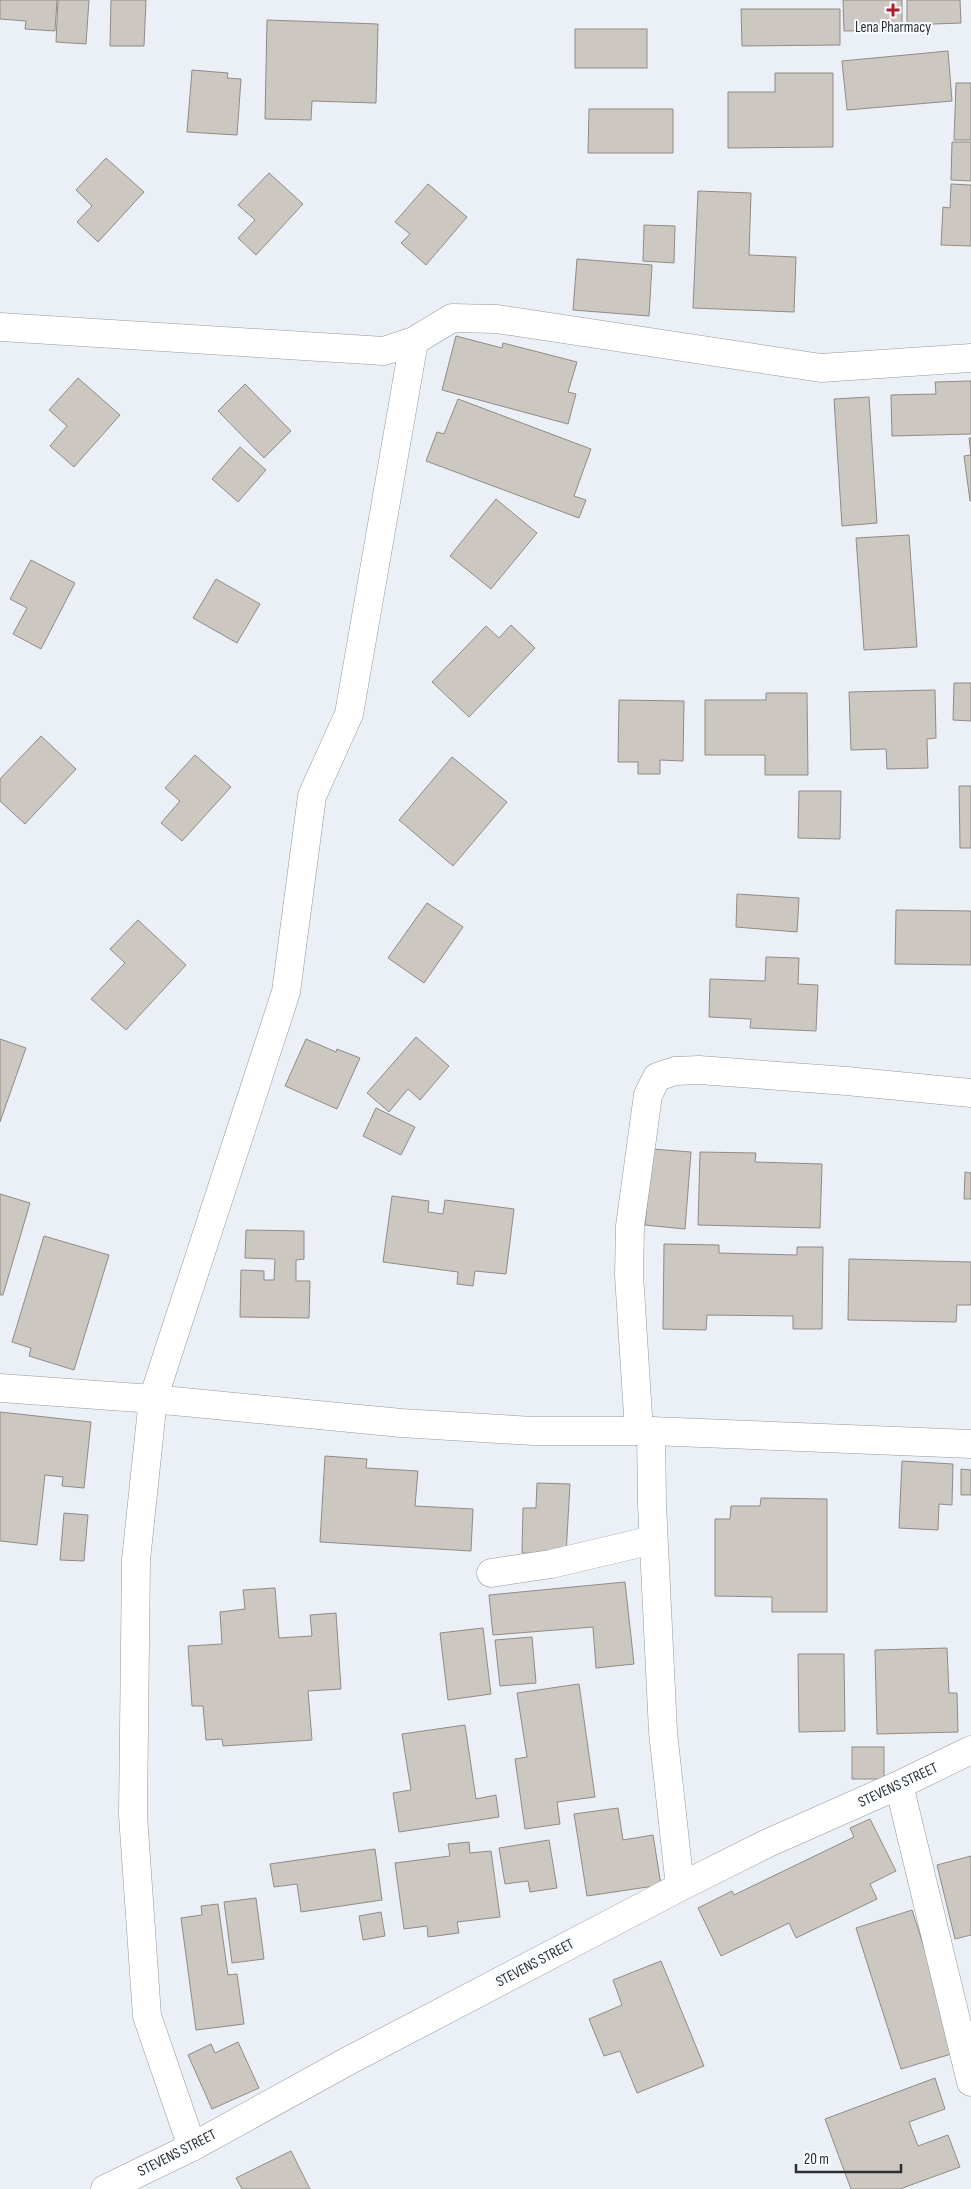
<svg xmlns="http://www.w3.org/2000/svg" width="971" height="2189" viewBox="0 0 971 2189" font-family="'Sofia Sans Condensed',sans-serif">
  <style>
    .building { fill: #cdc7c2; stroke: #918b87 }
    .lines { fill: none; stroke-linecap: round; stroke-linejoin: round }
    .minor-casing { stroke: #94999e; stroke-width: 29 }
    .minor { stroke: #fff; stroke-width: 28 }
    .poi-dot { fill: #af1b2f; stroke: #fafdff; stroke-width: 2 }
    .labels { text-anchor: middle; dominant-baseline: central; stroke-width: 4; stroke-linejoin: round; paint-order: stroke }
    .poi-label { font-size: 15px; fill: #2c2e30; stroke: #fafdff }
    .street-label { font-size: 15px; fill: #2c2e30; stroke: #fafdff }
  </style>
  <rect width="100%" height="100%" fill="#eaf0f5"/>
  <!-- building -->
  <g class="building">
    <path d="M0,0H57L55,31L25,29L26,21L0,19Z"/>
    <path d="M58,0H89L86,44L56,42Z"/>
    <path d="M111,0H146L144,46H110Z"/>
    <path d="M843,0H902V30L844,31Z"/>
    <path d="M907,0H960L961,23L907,25Z"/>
    <path d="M741,9H840V45L742,46Z"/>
    <path d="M267,20L378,24L376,103L312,101L311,120L265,119Z"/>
    <rect x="575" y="29" width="72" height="39"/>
    <path d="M948,51L952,101L847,110L842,61Z"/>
    <path d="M192,70L228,73L227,78L241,79L237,135L187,132Z"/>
    <path d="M775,73H833V147L728,148V92H775Z"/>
    <path d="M956,83H971V140H954Z"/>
    <path d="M589,109H673V153H588Z"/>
    <path d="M952,142H971V181L951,180Z"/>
    <path d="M106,158L144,192L98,242L77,222L92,206L76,190Z"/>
    <path d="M269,173L303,204L256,255L238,238L255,220L238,205Z"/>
    <path d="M428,184L467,217L426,265L401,243L410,234L395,222Z"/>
    <path d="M951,184L971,185V246L941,245L943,207L950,208Z"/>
    <path d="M698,191L751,193L749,255L796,257L794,312L693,308Z"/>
    <path d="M644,225L675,226L674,263L643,261Z"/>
    <path d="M577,259L652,265L649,316L573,310Z"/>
    <path d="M456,336L502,348L503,343L577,362L568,392L576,394L568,424L442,390Z"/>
    <path d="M78,378L120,415L74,467L50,446L67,426L49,410Z"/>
    <path d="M971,381V434L892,436L891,395L936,394L935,382Z"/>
    <path d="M245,384L291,431L264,458L218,411Z"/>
    <path d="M869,397L877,523L842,526L834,399Z"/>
    <path d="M458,399L591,449L574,496L586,500L579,518L426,461L437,432L444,434Z"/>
    <path d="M969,438H971V501H970L964,456L971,455Z"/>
    <path d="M240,447L266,470L238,502L212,479Z"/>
    <path d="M496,499L537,533L491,589L450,556Z"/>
    <path d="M909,535L917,647L864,650L856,538Z"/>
    <path d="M31,560L75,583L41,649L13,634L27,608L10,599Z"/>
    <path d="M216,579L260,604L237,643L193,618Z"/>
    <path d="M511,625L535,648L469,717L432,682L486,626L499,638Z"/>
    <path d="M954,683H971V721L953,720Z"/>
    <path d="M935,690L936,738L927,739L928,768L887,769L886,749L851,750L849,692Z"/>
    <path d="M766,693H807L808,775H765V755H705V700H766Z"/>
    <path d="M619,700L684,701L683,761L660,760V774H638V762H618Z"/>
    <path d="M41,736L76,769L25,824L0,801V779Z"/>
    <path d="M195,755L231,787L182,841L161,823L180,801L165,788Z"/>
    <path d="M452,757L507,802L453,866L399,820Z"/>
    <path d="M959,786H971V848H960Z"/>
    <path d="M799,791H841L840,839L798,838Z"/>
    <path d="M737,894L799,898L797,932L736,927Z"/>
    <path d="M427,903L463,927L424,983L388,958Z"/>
    <path d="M896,910L971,911V965L895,964Z"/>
    <path d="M138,920L186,965L126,1030L91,999L125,963L110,949Z"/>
    <path d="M766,957L799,958L798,984L818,985L816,1031L750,1028L751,1019L709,1017L710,979L765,981Z"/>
    <path d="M416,1037L449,1066L420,1100L408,1089L389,1112L367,1093Z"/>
    <path d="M0,1039L26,1048L0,1122Z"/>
    <path d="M306,1039L336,1052L337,1049L360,1058L337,1109L285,1086Z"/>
    <path d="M376,1108L415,1127L401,1155L363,1136Z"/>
    <path d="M652,1149L691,1152L685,1229L645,1225Z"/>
    <path d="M700,1152L756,1153L755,1162L822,1164L820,1228L698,1225Z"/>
    <path d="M965,1172L971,1173V1199H964Z"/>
    <path d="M0,1194L30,1203L3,1295H0Z"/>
    <path d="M392,1196L429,1201L428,1212L443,1214L445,1200L514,1209L506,1274L475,1271L473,1286L457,1284L458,1272L383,1262Z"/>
    <path d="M246,1230L304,1231V1259L296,1260V1281H310L309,1318L240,1317L241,1270L264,1271V1280H274L275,1259L245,1258Z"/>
    <path d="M44,1236L109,1255L74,1370L29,1356L31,1348L12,1342Z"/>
    <path d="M664,1244L719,1245V1253L797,1255V1247H823L822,1329H793V1316L707,1315L706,1330L663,1329Z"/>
    <path d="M849,1259L971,1262V1305H957L956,1322L848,1320Z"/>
    <path d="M0,1412L91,1422L84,1488L62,1486L63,1477L45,1475L37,1545L0,1541Z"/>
    <path d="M325,1456L367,1459L366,1468L418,1471L415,1506L473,1509L471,1551L320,1542Z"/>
    <path d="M902,1461L953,1464L952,1505L939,1504L938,1530L899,1528Z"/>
    <path d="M961,1469L971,1470V1495H961Z"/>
    <path d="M537,1483L570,1484L566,1555L522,1553L523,1508H536Z"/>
    <path d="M761,1498L827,1499V1612H772V1597L715,1596V1519H730L731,1506H760Z"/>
    <path d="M64,1513L88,1515L84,1561L60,1560Z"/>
    <path d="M625,1582L634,1664L596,1668L593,1627L493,1635L489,1595Z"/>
    <path d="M275,1588L279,1638L312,1636L310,1615L336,1613L341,1689L308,1691L312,1740L223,1746L222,1739L206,1740L203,1706H192L188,1646L222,1644L220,1612L245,1609L243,1590Z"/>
    <path d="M483,1628L491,1694L448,1700L440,1633Z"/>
    <path d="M532,1637L536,1683L500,1686L495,1640Z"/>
    <path d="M947,1648L949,1693H957L958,1732L877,1734L875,1650Z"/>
    <path d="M798,1654H844L845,1731L799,1732Z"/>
    <path d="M579,1684L595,1797L557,1802L560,1824L525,1829L515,1759L527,1757L517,1693Z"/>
    <path d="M465,1725L476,1799L496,1795L499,1817L399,1832L393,1793L411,1790L402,1734Z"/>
    <rect x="852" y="1747" width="32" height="32"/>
    <path d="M618,1808L623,1840L653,1835L661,1885L587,1896L574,1814Z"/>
    <path d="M870,1819L896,1871L870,1884L877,1899L796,1938L789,1923L721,1956L698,1908L732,1891L734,1895L854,1837L850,1828Z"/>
    <path d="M549,1840L557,1888L530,1892L528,1881L505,1884L499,1848Z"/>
    <path d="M469,1842L470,1853L491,1851L500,1917L457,1922L459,1933L428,1937L427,1926L404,1929L395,1863L450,1856L448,1844Z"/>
    <path d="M375,1849L382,1900L301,1912L297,1884L274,1887L270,1864Z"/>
    <path d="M971,1856V1935L955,1939L937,1865Z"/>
    <path d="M256,1898L264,1959L232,1963L224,1902Z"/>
    <path d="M218,1904L228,1975L237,1974L244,2024L196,2030L181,1918L202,1915L201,1906Z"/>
    <path d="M912,1910L958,2052L901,2069L856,1928Z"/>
    <path d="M381,1912L385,1936L363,1940L359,1916Z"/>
    <path d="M661,1961L704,2066L637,2093L620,2051L604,2056L589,2019L622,2005L613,1980Z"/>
    <path d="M238,2042L259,2088L212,2109L188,2055L211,2044L215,2053Z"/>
    <path d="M935,2078L945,2109L909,2122L918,2146L948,2135L960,2167L900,2189H851L825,2119Z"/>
    <path d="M291,2151L310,2189H242L236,2178Z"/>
  </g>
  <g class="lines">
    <defs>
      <g id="minor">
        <path d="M0,327L384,351L414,341L452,318L497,319L821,368L971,358"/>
        <path d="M0,1388L153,1399L401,1423L533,1431H651L971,1444"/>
        <path d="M639,1431L629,1275L630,1226L648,1095L657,1077L675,1071L699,1070L847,1081L971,1093"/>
        <path d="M651,1431L652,1504L663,1732L680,1887"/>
        <path d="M491,1573L551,1564L653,1540"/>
        <path d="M899,1785L971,2082"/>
        <path d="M192,2147L147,2016L133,1815L136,1560L153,1399L286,992L312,796L349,714L414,341"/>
        <path d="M105,2189L192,2147L348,2061L680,1887L768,1843L899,1785L971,1750"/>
      </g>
    </defs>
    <!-- minor casing -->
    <use href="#minor" class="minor-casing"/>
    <!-- minor -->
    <use href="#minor" class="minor"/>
  </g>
  <!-- markers -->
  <path class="poi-dot" d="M890.5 2.5h5v5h5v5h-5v5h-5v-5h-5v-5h5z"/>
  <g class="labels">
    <!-- poi labels -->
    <g class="poi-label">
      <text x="893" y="27">Lena Pharmacy</text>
    </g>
    <!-- street labels -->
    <g class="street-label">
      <text transform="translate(898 1785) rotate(-25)">STEVENS STREET</text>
      <text transform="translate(535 1963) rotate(-28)">STEVENS STREET</text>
      <text transform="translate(177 2153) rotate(-27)">STEVENS STREET</text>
    </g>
  </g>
  <!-- scale -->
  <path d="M796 2164v8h105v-8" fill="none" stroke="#2c2e30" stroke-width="2.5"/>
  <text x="804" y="2164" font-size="15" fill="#2c2e30" stroke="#fafdff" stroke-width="4" paint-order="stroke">20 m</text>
</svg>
